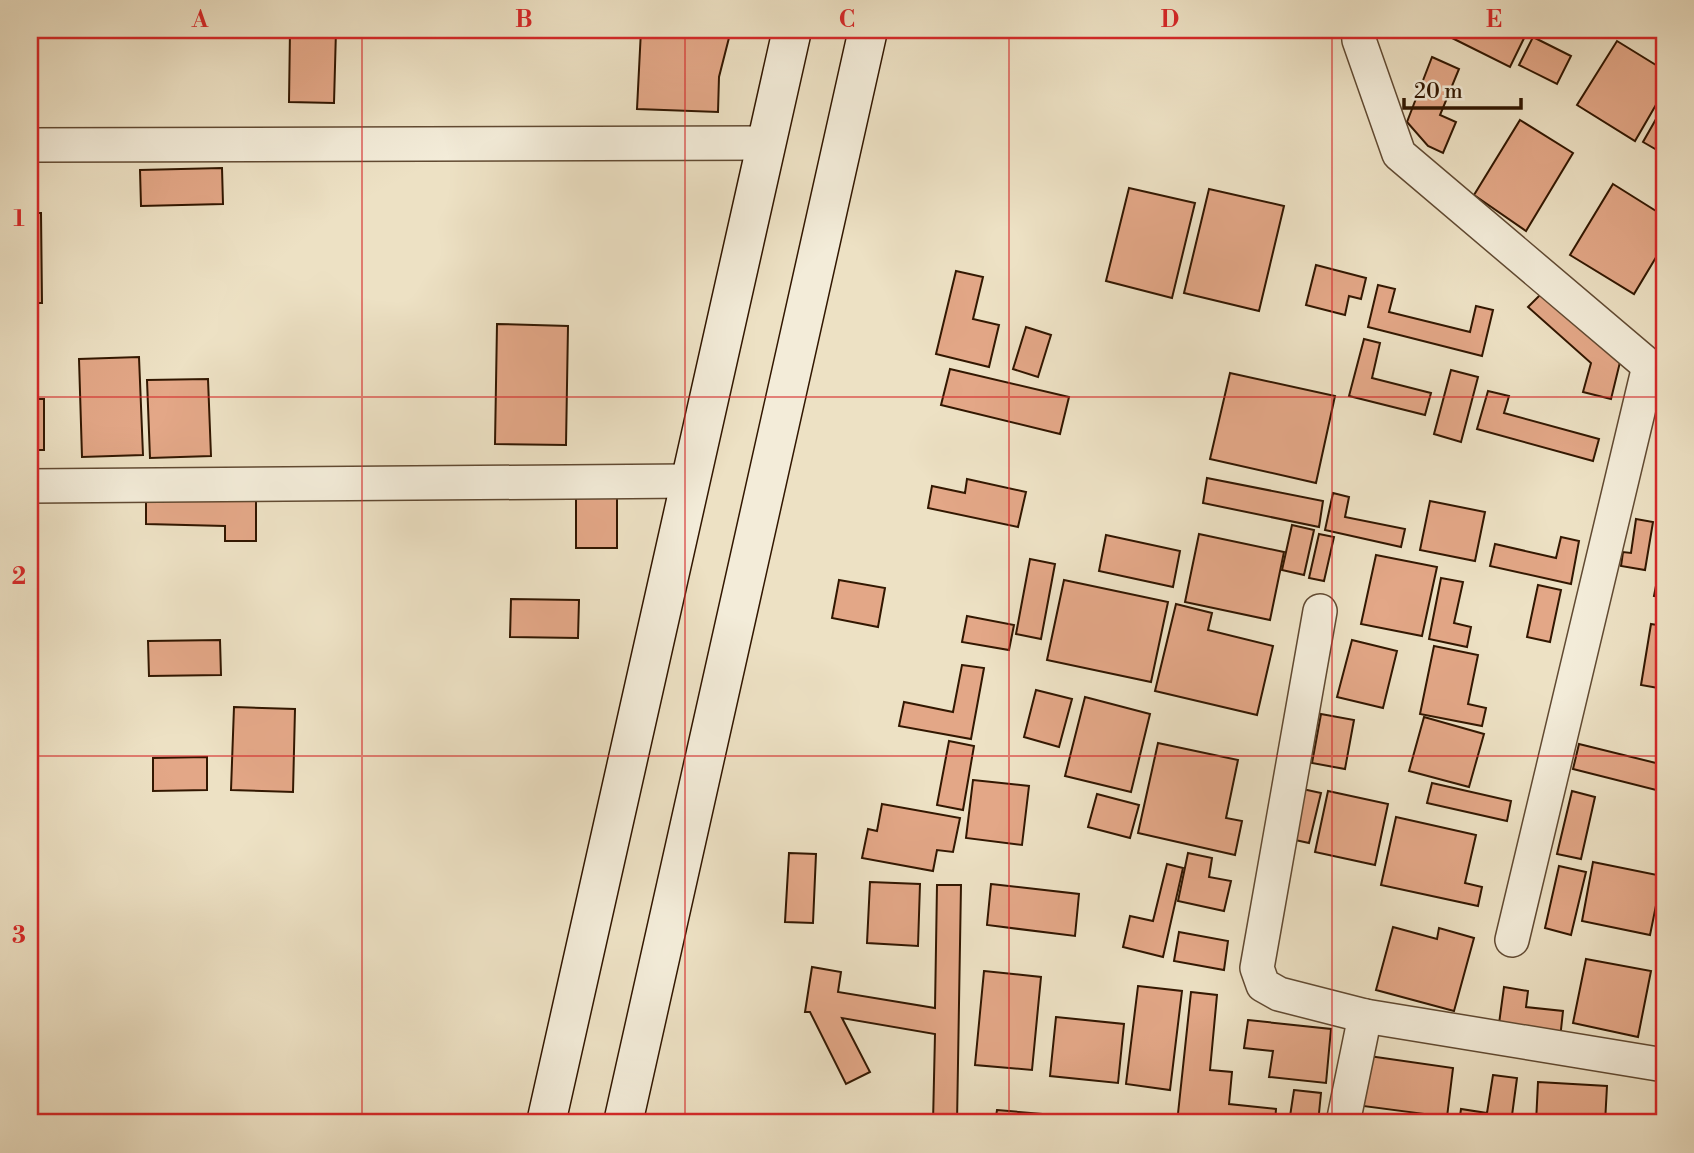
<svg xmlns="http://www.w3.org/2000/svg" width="1694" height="1153" viewBox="0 0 1694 1153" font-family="'Libre Bodoni',serif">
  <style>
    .building { fill: #e3a787; stroke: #321701; stroke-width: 2 }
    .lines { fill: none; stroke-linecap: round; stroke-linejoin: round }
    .street-casing { stroke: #614a32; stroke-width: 36 }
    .secondary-casing { stroke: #321701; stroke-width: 41 }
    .street { stroke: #f3ecd9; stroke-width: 33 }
    .secondary { stroke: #f3ecd9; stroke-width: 38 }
    .grid { fill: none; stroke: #d62828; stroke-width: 2; stroke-opacity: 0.55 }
    .neatline { fill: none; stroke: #d62828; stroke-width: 2.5 }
    .grid-label { font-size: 23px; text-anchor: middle; font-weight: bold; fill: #d62828 }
  </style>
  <rect width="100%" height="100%" fill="#ede1c4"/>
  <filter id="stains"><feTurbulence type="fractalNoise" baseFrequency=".00286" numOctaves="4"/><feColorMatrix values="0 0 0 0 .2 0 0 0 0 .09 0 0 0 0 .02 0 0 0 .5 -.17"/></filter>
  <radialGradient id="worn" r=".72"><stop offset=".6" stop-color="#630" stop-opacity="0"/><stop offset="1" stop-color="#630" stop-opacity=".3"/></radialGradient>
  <!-- building -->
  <g class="building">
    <path d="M290,30H336L334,103L289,102Z"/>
    <path d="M641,30H731L719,77L718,112L637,109Z"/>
    <path d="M1444,30H1528L1510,67L1442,33Z"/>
    <path d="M1533,37L1571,56L1557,84L1519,65Z"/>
    <path d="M1617,41L1664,70V91L1635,141L1577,105Z"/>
    <path d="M1432,57L1459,69L1440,115L1456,122L1443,153L1428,146L1407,122Z"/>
    <path d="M1664,105V154L1643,142Z"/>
    <path d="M1520,120L1573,153L1526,231L1474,195Z"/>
    <path d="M222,168L223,204L141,206L140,170Z"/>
    <path d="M1613,184L1664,216V244L1634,294L1570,255Z"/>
    <path d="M1129,188L1195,203L1172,298L1106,281Z"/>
    <path d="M1209,189L1284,206L1259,311L1184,293Z"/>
    <path d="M30,213H41L42,303H30Z"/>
    <path d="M1316,265L1366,278L1361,299L1349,296L1345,315L1306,305Z"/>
    <path d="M956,271L983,277L973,319L999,325L989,367L936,354Z"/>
    <path d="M1378,285L1395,289L1389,312L1470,332L1476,306L1493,310L1482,356L1368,327Z"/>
    <path d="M1544,291L1622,354L1611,399L1583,392L1591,363L1528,307Z"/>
    <path d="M497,324L568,326L566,445L495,444Z"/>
    <path d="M1026,327L1051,335L1038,377L1013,369Z"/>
    <path d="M1364,339L1380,343L1372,378L1431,393L1425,415L1349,396Z"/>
    <path d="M139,357L143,455L82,457L79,359Z"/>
    <path d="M950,369L1069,397L1060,434L941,405Z"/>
    <path d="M1451,370L1478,377L1461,442L1434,434Z"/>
    <path d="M1230,373L1335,396L1316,483L1210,459Z"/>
    <path d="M208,379L211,456L150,458L147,380Z"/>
    <path d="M1488,391L1509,396L1504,413L1599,439L1593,461L1477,429Z"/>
    <rect x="30" y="399" width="14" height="51"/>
    <path d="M1207,478L1323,501L1319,527L1203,503Z"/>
    <path d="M967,479L1026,492L1018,527L928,508L932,486L965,493Z"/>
    <rect x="576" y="485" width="41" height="63"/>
    <path d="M1333,493L1349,497L1345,517L1405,529L1401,547L1325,530Z"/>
    <path d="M146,497L256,499V541H225V526L146,524Z"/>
    <path d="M1430,501L1485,512L1475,561L1420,550Z"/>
    <path d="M1636,519L1653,522L1645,570L1621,566L1623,552L1631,553Z"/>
    <path d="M1292,525L1314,530L1304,575L1282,570Z"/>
    <path d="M1199,534L1284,552L1270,620L1185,602Z"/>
    <path d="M1319,534L1334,537L1324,581L1309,578Z"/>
    <path d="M1106,535L1180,551L1173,587L1099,571Z"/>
    <path d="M1561,537L1579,541L1571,584L1490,566L1495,544L1556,558Z"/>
    <path d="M1664,545V598L1654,596Z"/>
    <path d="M1376,555L1437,567L1422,636L1361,624Z"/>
    <path d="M1030,559L1055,564L1041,639L1016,634Z"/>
    <path d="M1441,578L1463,582L1454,623L1471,627L1467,647L1429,639Z"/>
    <path d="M839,580L885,588L878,627L832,618Z"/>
    <path d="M1064,580L1168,602L1151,682L1047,660Z"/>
    <path d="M1538,585L1561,590L1550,642L1527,637Z"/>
    <path d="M511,599L579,600L578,638L510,637Z"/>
    <path d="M1176,604L1212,613L1208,630L1273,646L1257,715L1155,691Z"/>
    <path d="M967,616L1014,625L1009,650L962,642Z"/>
    <path d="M1651,624L1664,626V689L1641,685Z"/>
    <path d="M220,640L221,675L149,676L148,641Z"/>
    <path d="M1352,640L1397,651L1383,708L1337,697Z"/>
    <path d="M1434,646L1478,655L1468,704L1486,708L1482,726L1420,714Z"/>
    <path d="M962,665L984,668L971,739L899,726L904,702L953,712Z"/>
    <path d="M1036,690L1072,699L1059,747L1024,737Z"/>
    <path d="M1085,697L1150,714L1131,792L1065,776Z"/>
    <path d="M234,707L295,709L293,792L231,790Z"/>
    <path d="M1321,714L1354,720L1345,769L1312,763Z"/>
    <path d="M1424,717L1484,734L1469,787L1409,771Z"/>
    <path d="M949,741L974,746L963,810L937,805Z"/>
    <path d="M1158,743L1238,760L1226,818L1242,821L1235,855L1138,833Z"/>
    <path d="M1579,744L1664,765V792L1573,769Z"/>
    <path d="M207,757V790L153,791V758Z"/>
    <path d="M973,780L1029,786L1022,845L966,838Z"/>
    <path d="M1432,783L1511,801L1507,821L1427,803Z"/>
    <path d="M1298,788L1321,793L1309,843L1286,838Z"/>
    <path d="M1328,791L1388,804L1375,865L1315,852Z"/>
    <path d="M1572,791L1595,797L1581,859L1557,854Z"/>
    <path d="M1097,794L1139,805L1130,838L1088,827Z"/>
    <path d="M882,804L960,818L953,852L937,850L933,871L862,858L868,829L877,831Z"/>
    <path d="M1396,817L1476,835L1465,883L1482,887L1478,906L1381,885Z"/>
    <path d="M789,853L816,854L813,923L785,922Z"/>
    <path d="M1188,853L1212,858L1209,877L1231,881L1224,911L1178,901Z"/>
    <path d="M1593,862L1662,876L1650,935L1582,921Z"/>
    <path d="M1167,864L1183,868L1163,957L1123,947L1130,916L1153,921Z"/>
    <path d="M1559,866L1586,872L1571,935L1545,928Z"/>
    <path d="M870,882L920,884L918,946L867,943Z"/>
    <path d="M991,884L1079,894L1075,936L987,925Z"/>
    <path d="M937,885H961L957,1123H933L935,1034L842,1018L870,1072L846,1084L810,1012H805L812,967L841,972L838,992L935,1008Z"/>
    <path d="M1393,927L1437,939L1439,928L1474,938L1454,1011L1376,990Z"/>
    <path d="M1179,932L1228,941L1224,970L1174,961Z"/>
    <path d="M1586,959L1651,971L1638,1037L1573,1023Z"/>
    <path d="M984,971L1041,977L1032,1070L975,1065Z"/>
    <path d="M1138,986L1182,991L1170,1090L1126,1084Z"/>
    <path d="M1504,987L1528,991L1526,1007L1563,1011L1560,1039L1498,1031Z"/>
    <path d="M1191,992L1217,995L1210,1070L1232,1072L1229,1104L1276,1109L1275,1123H1177Z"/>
    <path d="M1056,1017L1124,1024L1118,1083L1050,1076Z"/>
    <path d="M1248,1020L1331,1029L1326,1083L1269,1077L1273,1051L1244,1048Z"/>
    <path d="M1369,1056L1453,1068L1447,1117L1363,1106Z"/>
    <path d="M1493,1075L1517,1078L1511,1123H1459L1461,1109L1487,1113Z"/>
    <path d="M1538,1082L1607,1086L1605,1123H1536Z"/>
    <path d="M1294,1090L1321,1093L1318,1123H1289Z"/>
    <path d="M997,1110L1077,1117L1076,1123H995Z"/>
    <path d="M1617,1115L1664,1120V1123H1616Z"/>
  </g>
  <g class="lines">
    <defs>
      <g id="street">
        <path d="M1358,30L1359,40L1399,154L1649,366L1660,385"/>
        <path d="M30,145L766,143"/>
        <path d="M30,486L690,481"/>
        <path d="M1320,611L1257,968L1263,985L1279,994L1365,1016L1664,1065"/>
        <path d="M1512,940L1649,366"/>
        <path d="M1343,1123L1365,1016"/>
      </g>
      <g id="secondary">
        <path d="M546,1123L792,30"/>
        <path d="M623,1123L868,30"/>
      </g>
    </defs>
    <!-- street casing -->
    <use href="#street" class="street-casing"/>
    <!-- secondary casing -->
    <use href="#secondary" class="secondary-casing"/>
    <!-- street -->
    <use href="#street" class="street"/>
    <!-- secondary -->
    <use href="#secondary" class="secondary"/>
  </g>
  <!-- grid -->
  <path class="grid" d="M362,30V1123M685,30V1123M1009,30V1123M1332,30V1123M30,397H1664M30,756H1664"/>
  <!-- margin -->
  <rect width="1694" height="1153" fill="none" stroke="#ede1c4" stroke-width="77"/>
  <!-- scale -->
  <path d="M1404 98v10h117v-10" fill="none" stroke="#321701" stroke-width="3.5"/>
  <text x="1414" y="98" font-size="21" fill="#321701" stroke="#f3ecd9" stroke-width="5" paint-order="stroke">20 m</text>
  <rect x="38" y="38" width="1618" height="1076" class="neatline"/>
  <g class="grid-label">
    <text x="200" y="27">A</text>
    <text x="524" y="27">B</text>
    <text x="847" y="27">C</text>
    <text x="1170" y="27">D</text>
    <text x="1494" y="27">E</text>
    <text x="19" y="226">1</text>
    <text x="19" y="584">2</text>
    <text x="19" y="943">3</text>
  </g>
  <rect width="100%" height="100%" filter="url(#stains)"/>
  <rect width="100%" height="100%" fill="url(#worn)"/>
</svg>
